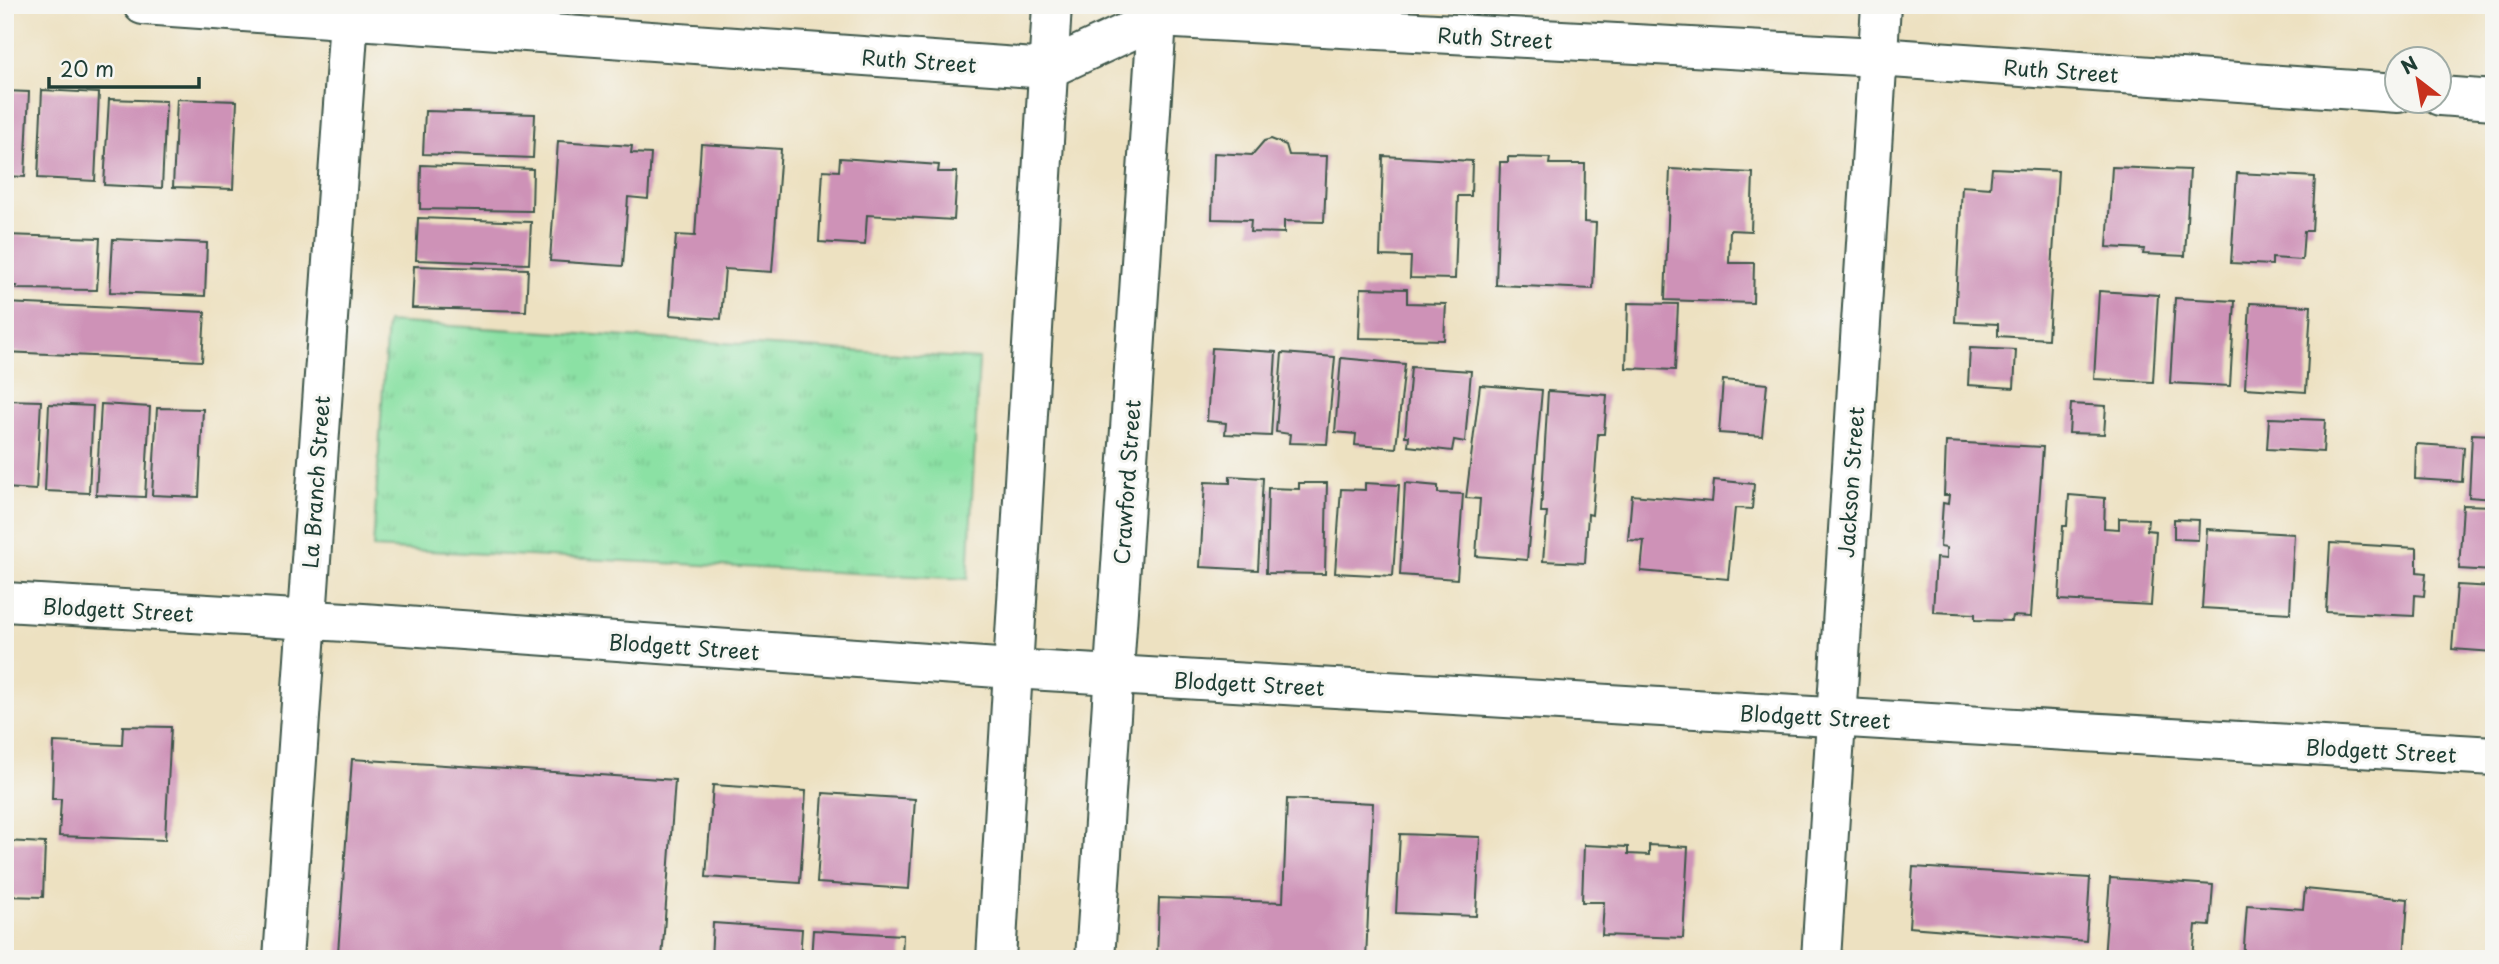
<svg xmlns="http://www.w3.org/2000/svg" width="2499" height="964" viewBox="0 0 2499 964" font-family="'Playpen Sans',sans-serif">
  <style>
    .grass { fill: url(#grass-tufts); stroke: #558f6c; stroke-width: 2 }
    .building { fill: #ce92b7 }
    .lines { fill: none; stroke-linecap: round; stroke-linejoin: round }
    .minor-casing { stroke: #3e5649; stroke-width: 42 }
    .minor { stroke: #fff; stroke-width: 38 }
    .labels { text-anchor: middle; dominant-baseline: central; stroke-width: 6; stroke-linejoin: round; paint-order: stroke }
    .street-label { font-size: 21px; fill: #1f3d34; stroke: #f6f6f2 }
  </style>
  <defs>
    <pattern id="grass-tufts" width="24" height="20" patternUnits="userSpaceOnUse" patternTransform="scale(1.75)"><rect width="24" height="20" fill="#8be1a4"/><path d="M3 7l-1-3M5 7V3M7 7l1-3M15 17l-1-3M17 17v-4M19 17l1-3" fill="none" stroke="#78c28e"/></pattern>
  </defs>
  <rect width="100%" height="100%" fill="#f6f6f2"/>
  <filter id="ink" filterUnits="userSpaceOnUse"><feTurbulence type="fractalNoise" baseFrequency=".0143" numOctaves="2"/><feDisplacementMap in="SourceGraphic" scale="14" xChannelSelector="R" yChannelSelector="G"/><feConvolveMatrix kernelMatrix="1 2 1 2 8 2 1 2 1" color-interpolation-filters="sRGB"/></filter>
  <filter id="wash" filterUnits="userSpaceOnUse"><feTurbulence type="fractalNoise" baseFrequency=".00686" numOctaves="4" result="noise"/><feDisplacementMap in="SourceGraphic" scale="28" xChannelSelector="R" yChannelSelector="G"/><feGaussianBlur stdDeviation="1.57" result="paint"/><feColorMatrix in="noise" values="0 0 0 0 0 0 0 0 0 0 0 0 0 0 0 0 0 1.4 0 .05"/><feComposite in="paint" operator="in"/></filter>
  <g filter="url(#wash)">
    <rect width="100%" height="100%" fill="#ede1c1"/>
    <!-- grass -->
    <path class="grass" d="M387,322L979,359L968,579L373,548Z"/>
    <g id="blocks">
      <!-- building -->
      <g class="building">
        <path d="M42,90L99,93L95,181L38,178Z"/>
        <path d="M5,91L29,92L25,177L5,176Z"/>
        <path d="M109,99L166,101L162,188L104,185Z"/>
        <path d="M177,99L237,101L233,189L173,187Z"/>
        <path d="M425,111L535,114L533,158L423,154Z"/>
        <path d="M1271,139L1286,145L1289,155L1327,156L1324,222L1284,221V233L1250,232L1251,220L1212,219L1214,153L1252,155L1264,141Z"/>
        <path d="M558,141L632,146L631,153L651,154L648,199L628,197L623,266L550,261Z"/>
        <path d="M701,144L781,149L772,272L725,269L721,319L670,315L676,235L695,236Z"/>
        <path d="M1383,156L1472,161L1471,196H1458L1455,279L1410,278L1411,257L1380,256Z"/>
        <path d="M1508,157L1550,158L1549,164H1585L1584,222L1596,223L1593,289L1496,285L1500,162H1508Z"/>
        <path d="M840,158L939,165L938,172H957L954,220L867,215L865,245L819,242L823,170L839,171Z"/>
        <path d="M421,165L533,169L532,211L420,209Z"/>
        <path d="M2112,167L2190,170L2185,256L2143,254L2144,249L2107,247Z"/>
        <path d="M1992,168L2058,171L2048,339L1998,336V324L1955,322L1962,186L1990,188Z"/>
        <path d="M1670,169L1753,173L1751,231L1730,230L1729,263H1754L1753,303L1665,300Z"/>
        <path d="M2237,173L2315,177L2312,231H2304L2302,260L2272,258V265L2231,263Z"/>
        <path d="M418,218L531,222L529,264L416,260Z"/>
        <path d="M5,235L100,238L97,290L16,289L17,286H5Z"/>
        <path d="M113,239L207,243L205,296L110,292Z"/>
        <path d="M414,266L528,269L526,311L412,308Z"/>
        <path d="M1361,288L1407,289V303L1446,304L1444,340L1359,338Z"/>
        <path d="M2099,291L2158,295L2153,382L2094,379Z"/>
        <path d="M2175,298L2235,301L2230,386L2170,383Z"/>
        <path d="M5,303L205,312L202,361L5,352Z"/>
        <path d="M1628,303L1678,304L1675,370L1626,368Z"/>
        <path d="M2250,303L2311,306L2306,392L2245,388Z"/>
        <path d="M1212,348L1276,352L1271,436L1225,434L1226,423L1207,421Z"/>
        <path d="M1970,348L2016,350L2014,388L1968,385Z"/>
        <path d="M1282,353L1335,357L1327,444L1289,443L1290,434L1276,432Z"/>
        <path d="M1341,358L1405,364L1396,448L1355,445L1356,434L1335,432Z"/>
        <path d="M1411,367L1471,371L1465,442L1454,440L1452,451L1408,446L1409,436H1405Z"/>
        <path d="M1723,380L1767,384L1762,436L1719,433Z"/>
        <path d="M1480,385L1542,390L1527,560L1476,556L1480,499L1466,498Z"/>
        <path d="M1548,391L1607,395L1604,434H1598L1592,515L1588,514L1585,563L1543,561L1547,512H1541Z"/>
        <path d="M5,400L41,401L36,490L5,488Z"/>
        <path d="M49,404L93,406L89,493L45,491Z"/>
        <path d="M101,404L150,407L145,497L96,495Z"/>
        <path d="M2071,404L2106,406L2104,434L2069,433Z"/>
        <path d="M157,408L203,409L199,497L152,495Z"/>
        <path d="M2269,418L2325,420L2323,452L2267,449Z"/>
        <path d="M2472,434L2494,435V499L2469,497Z"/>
        <path d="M1946,442L2043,447L2031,617L2012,616L2011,621L1975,620V614L1933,612L1936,558L1946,559V548L1940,547L1943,503L1948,504L1949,495H1944Z"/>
        <path d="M2416,444L2464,447L2462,482L2415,479Z"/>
        <path d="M1230,476L1263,478L1258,570L1200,567L1205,482L1230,483Z"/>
        <path d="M1714,480L1754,484L1752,509L1735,508L1728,579L1641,571L1644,541L1628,540L1632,495L1712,502Z"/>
        <path d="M1299,483H1327L1325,574L1266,573L1268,488L1299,489Z"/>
        <path d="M1365,483L1399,485L1393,576L1335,573L1341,489L1365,490Z"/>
        <path d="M1405,483L1438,486V493L1463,494L1457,579L1400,575Z"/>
        <path d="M2069,495L2105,498L2104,528L2119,529V518L2148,519L2147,530L2156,531L2151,605L2059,600L2063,526H2067Z"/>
        <path d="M2463,505L2494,506V571L2459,569Z"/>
        <path d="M2174,519L2199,520L2198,540L2174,539Z"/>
        <path d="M2207,529L2294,534L2290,613L2202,608Z"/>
        <path d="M2330,543L2417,548V572L2426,573L2424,596L2415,595L2414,616L2326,612Z"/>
        <path d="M2457,585L2494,587V652L2452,649Z"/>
        <path d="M123,726L171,727L165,840L59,836L61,799H52L54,742L122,745Z"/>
        <path d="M352,759L675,780L662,959H432L338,953Z"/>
        <path d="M713,785L806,791L800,883L706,877Z"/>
        <path d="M823,793L915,799L909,889L817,883Z"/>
        <path d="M1287,799L1373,803L1366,959H1157L1159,898L1283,902Z"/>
        <path d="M1400,834L1480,837L1476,916L1396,913Z"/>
        <path d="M5,841L45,843L43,897L5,896Z"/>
        <path d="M1584,845L1628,847V854L1649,855V845L1688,847L1683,938L1602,935L1604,902H1582Z"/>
        <path d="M1913,867L2090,878L2086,941L1909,927Z"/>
        <path d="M2110,878L2213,885L2210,926L2196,925L2193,959H2104Z"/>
        <path d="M2305,889L2408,899L2404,959H2243L2247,905L2303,909Z"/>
        <path d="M713,923L802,929L800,959H711Z"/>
        <path d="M813,930L903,935L902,959H811Z"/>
      </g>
    </g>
  </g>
  <g filter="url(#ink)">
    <use href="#blocks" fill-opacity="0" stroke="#3e5649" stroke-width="2"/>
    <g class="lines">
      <defs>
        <g id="minor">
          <path d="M143,5L1048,69L1158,18L1877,57L2398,93"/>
          <path d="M2440,96L2494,100"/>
          <path d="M5,602L363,623L1012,669L2494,756"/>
          <path d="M283,959L350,5"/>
          <path d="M996,959L1052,5"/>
          <path d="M1095,959L1158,5"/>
          <path d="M1821,959L1881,5"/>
        </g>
      </defs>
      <!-- minor casing -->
      <use href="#minor" class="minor-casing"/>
      <!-- minor -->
      <use href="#minor" class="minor"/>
    </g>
  </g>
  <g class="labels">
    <!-- street labels -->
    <g class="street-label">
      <text transform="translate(1495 37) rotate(3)">Ruth Street</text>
      <text transform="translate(919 60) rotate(4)">Ruth Street</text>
      <text transform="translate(2061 70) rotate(4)">Ruth Street</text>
      <text transform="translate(315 482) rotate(-86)">La Branch Street</text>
      <text transform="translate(1126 482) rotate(-86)">Crawford Street</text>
      <text transform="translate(1850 482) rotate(-86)">Jackson Street</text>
      <text transform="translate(118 609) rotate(3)">Blodgett Street</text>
      <text transform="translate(684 646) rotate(4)">Blodgett Street</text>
      <text transform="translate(1249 683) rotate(3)">Blodgett Street</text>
      <text transform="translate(1815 716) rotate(3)">Blodgett Street</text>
      <text transform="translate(2381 750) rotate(3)">Blodgett Street</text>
    </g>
  </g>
  <!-- margin -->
  <rect width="2499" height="964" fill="none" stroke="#f6f6f2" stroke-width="28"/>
  <!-- north arrow -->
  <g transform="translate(2418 80) rotate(329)"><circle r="33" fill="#f6f6f2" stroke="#a0aca6" stroke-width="2"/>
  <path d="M0-5L12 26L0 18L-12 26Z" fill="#c8321e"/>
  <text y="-10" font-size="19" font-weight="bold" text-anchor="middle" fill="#1f3d34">N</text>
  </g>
  <!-- scale -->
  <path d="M49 77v10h150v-10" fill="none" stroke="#1f3d34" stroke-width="3.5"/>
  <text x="60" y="77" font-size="21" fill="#1f3d34" stroke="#f6f6f2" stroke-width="5" paint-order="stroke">20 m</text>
</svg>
